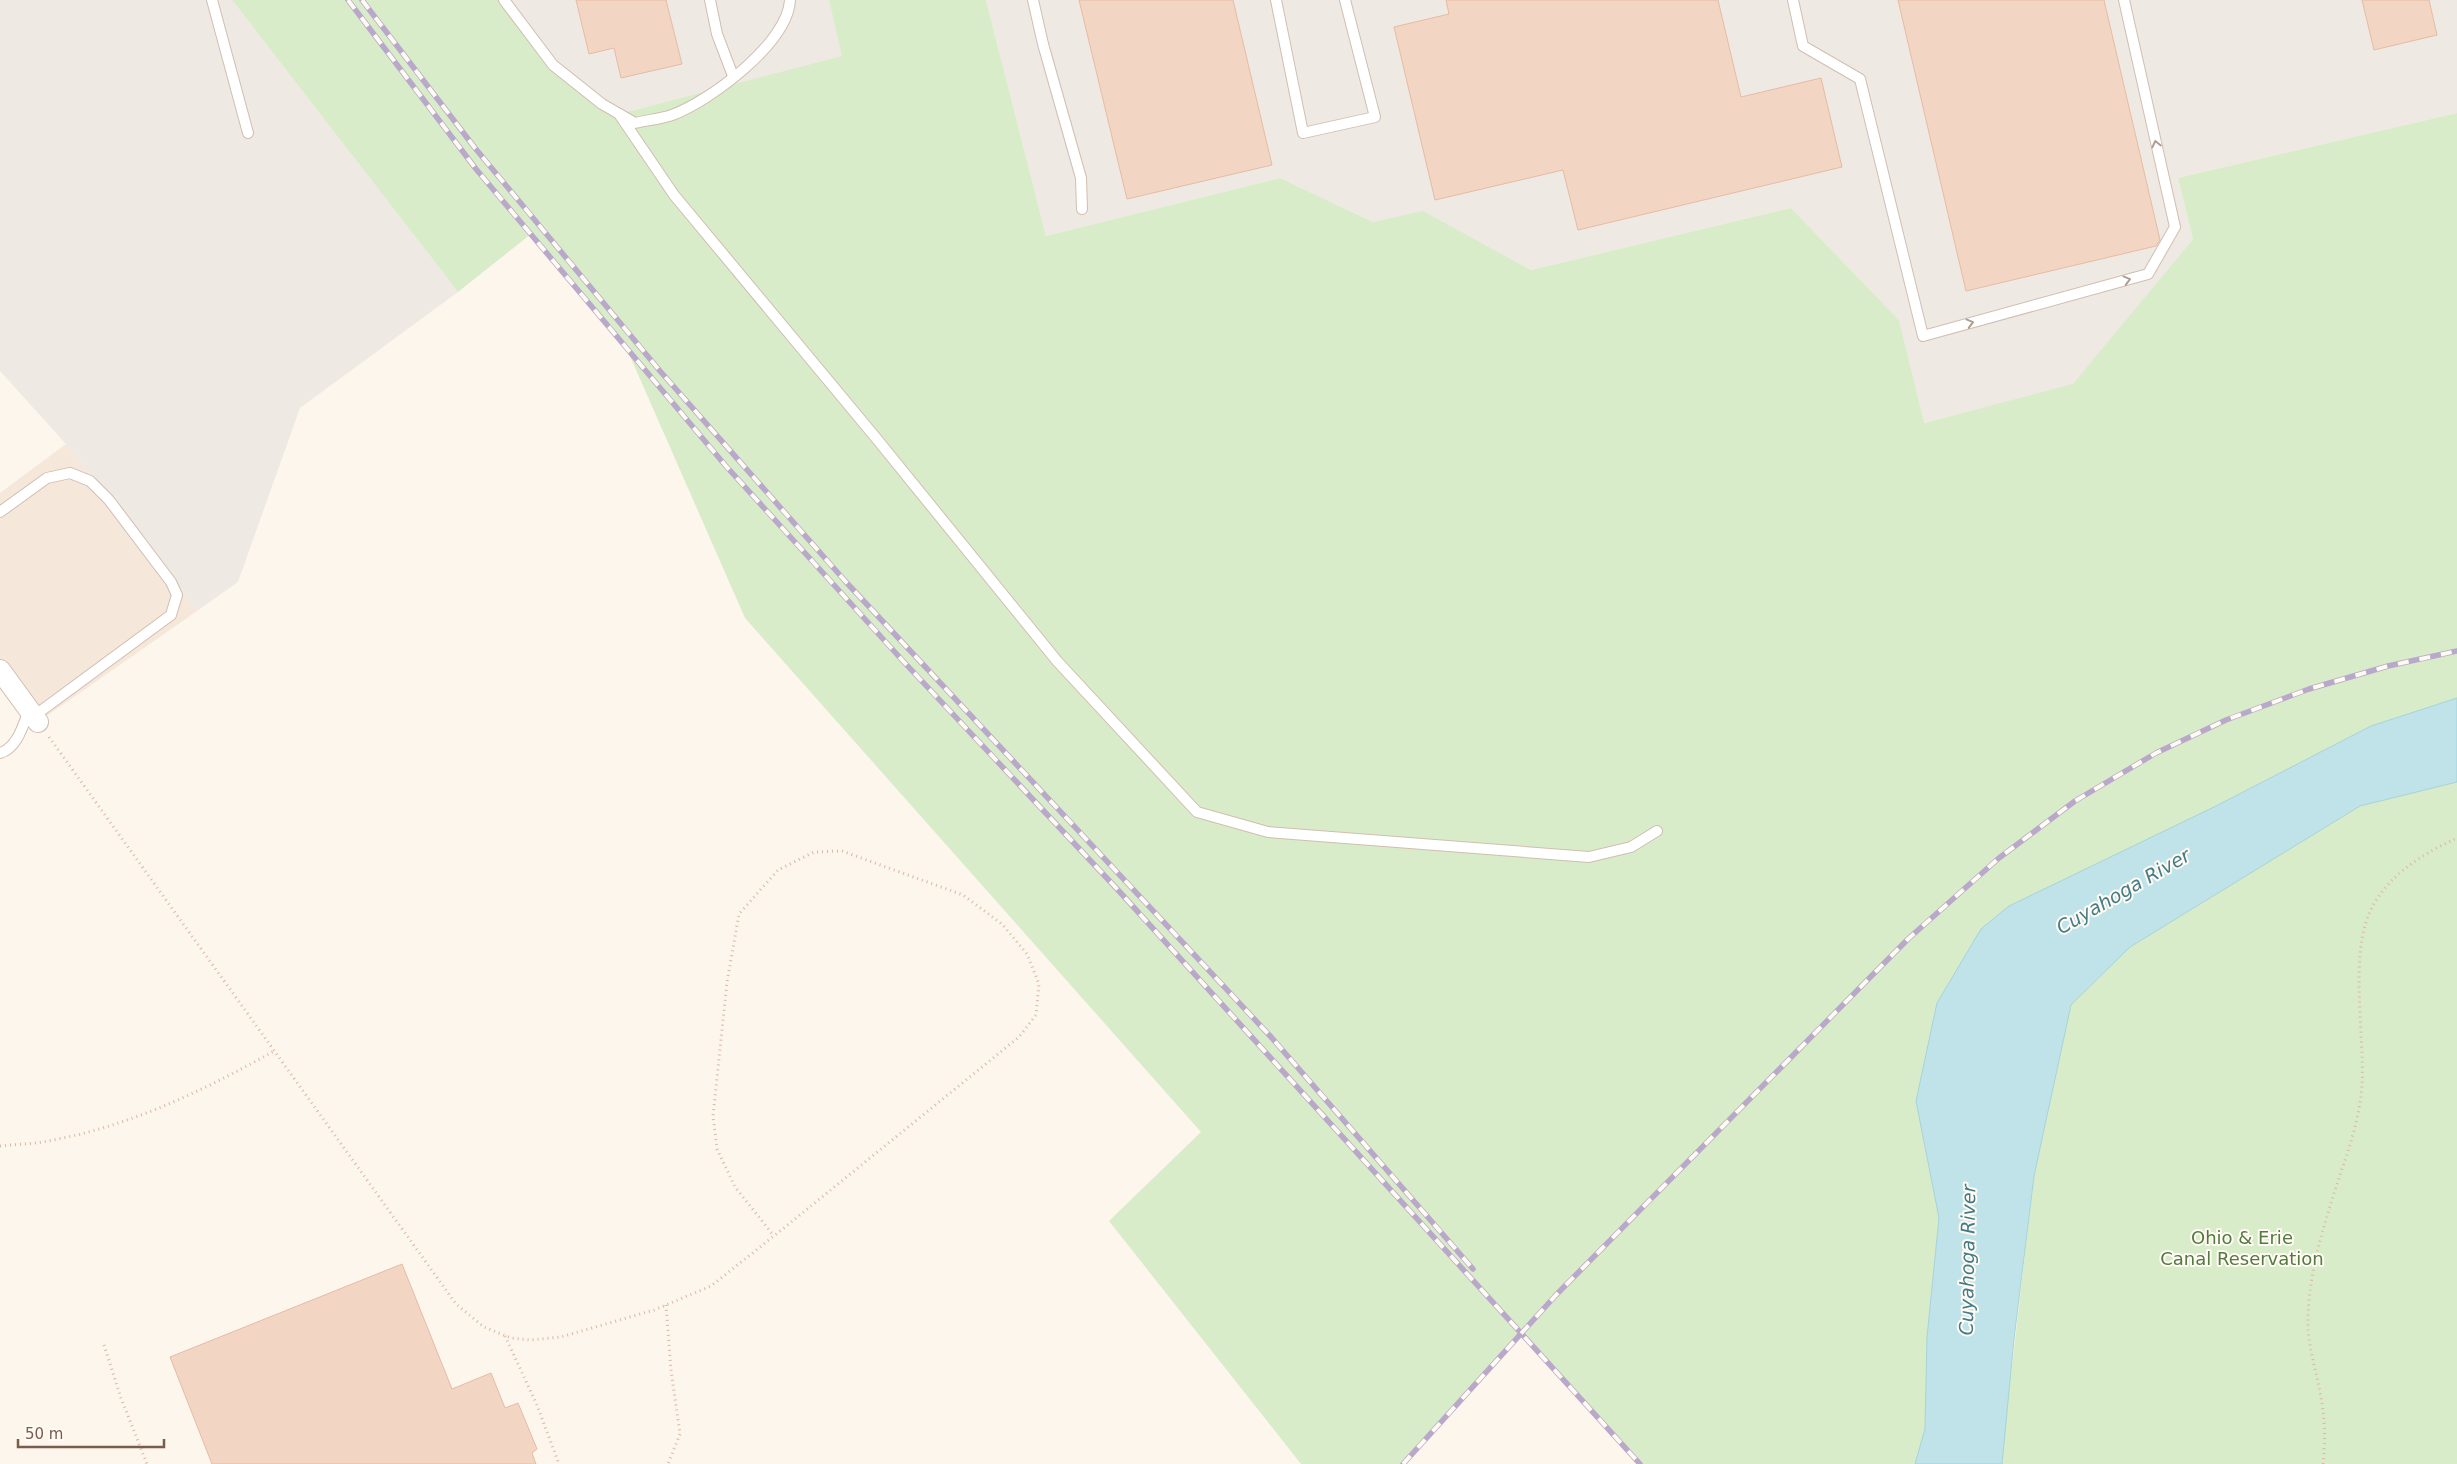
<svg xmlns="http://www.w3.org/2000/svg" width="2457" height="1464" viewBox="0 0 2457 1464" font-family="'DejaVu Sans',sans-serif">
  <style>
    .residential { fill: #f5e8da }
    .industrial { fill: #efe9e4 }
    .green { fill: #d8ecc9 }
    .water { fill: #bfe3e8; stroke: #a5d3da }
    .building { fill: #f3d5c3; stroke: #e6bba3 }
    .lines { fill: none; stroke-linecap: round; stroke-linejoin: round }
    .lane-casing { stroke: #d1beb0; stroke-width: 12 }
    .street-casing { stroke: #d1beb0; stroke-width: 22 }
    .path { stroke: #d9b8a5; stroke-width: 3; stroke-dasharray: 1 4; stroke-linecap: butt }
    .lane { stroke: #fff; stroke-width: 10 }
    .street { stroke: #fff; stroke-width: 20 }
    .rail-casing { stroke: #b9a8c9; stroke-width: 5.5 }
    .rail { stroke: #fffaf3; stroke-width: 4; stroke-dasharray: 11; stroke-linecap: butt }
    .oneway { stroke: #af9d94 }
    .labels { text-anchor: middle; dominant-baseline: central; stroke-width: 4; stroke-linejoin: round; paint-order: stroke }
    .park-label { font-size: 18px; fill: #537a41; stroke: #fffaf3 }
    .water-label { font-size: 19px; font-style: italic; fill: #437c86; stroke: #fffaf3 }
  </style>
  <rect width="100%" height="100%" fill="#fdf6ec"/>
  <!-- residential -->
  <path class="residential" d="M66,444L197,611L38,722L0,671V493Z"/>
  <!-- industrial -->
  <g class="industrial">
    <path d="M0,0H232L458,292L300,408L238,582L197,611L66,444L0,371Z"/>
    <path d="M504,0H829L843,56L619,114L553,65Z"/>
    <path d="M986,0H2457V113L2178,178L2193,239L2073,385L1923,423L1899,320L1791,208L1531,270L1423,212L1373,222L1280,178L1046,236Z"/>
  </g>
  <!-- green -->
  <g class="green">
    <path d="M232,0H504L553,65L619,114L842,56L829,0H986L1046,236L1280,178L1373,222L1423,211L1531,270L1791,208L1899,320L1924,423L2073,384L2193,239L2178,178L2457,113V698L2371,726L2216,806L1916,1101L1939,1218L1927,1337L1925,1429L1915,1464H1640L1522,1334L1403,1464H1301L1109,1221L1201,1132L745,618L626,347L531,234L458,292Z"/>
    <path d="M2457,776V1464H1991L2011,1375L2034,1176L2071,1005L2130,947L2360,806L2396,797Z"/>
  </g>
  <!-- water -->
  <path class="water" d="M2457,698V782L2360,806L2130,947L2071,1005L2034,1176L2014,1339L2002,1464H1915L1925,1429L1927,1337L1939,1218L1916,1101L1937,1003L1981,929L2009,906L2216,806L2371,726Z"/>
  <!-- building -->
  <g class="building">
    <path d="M576,0H666L682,64L621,78L614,48L589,54Z"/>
    <path d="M1079,0H1233L1272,165L1127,199Z"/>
    <path d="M1446,0H1718L1741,97L1821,78L1842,167L1578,230L1563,170L1435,200L1394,27L1449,14Z"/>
    <path d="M1898,0H2104L2160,240L2156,246L1966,291Z"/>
    <path d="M2362,0H2429L2437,35L2374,50Z"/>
    <path d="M402,1264L452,1389L491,1373L505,1408L518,1403L537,1449L532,1453L536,1464H212L170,1357Z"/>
  </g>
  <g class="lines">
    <defs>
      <g id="lane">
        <path d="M212,0L248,133"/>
        <path d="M504,0L553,65L602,104L635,123C647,120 661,119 672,115C710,101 788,43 790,0"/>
        <path d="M710,0L717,34L733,76"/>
        <path d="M1033,0L1043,44L1081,178L1082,209"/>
        <path d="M1276,0L1303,133L1375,117L1345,0"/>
        <path d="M1793,0L1803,46L1860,79L1923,336L2148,274L2175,227L2124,0"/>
        <path d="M619,114L674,195L876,438L1057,661L1197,812L1268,832L1589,857L1631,847L1657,831"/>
        <path d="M0,512L47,478L70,473L90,481L109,500L171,582L177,595L171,615L34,716"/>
        <path d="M0,753C17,748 23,726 29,710"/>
      </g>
      <path id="street" d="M0,670L38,722"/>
    </defs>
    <!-- lane casing -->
    <use href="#lane" class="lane-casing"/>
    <!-- street casing -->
    <use href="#street" class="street-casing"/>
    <!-- path -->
    <g class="path">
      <path d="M49,737L456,1304L484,1327L511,1338L531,1340L561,1337L654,1310L711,1286L774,1236L1019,1037L1036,1015L1039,984L1027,954L1002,924L963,895L842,851L814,852L778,870L739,914L727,982L713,1116L717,1149L735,1187L774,1236"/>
      <path d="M0,1146C18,1144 36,1144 53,1140C130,1126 207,1089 274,1051"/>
      <path d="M666,1305L671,1370L680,1434L668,1464"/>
      <path d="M505,1336L537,1405L559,1464"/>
      <path d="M104,1345L121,1398L147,1464"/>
      <path d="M2323,1464C2325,1447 2325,1428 2323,1411C2320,1380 2307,1350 2308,1318C2309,1269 2325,1222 2340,1175C2350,1145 2360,1117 2362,1084C2365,1033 2347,947 2375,902C2393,872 2426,852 2457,838"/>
    </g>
    <!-- lane -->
    <use href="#lane" class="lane"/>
    <!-- street -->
    <use href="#street" class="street"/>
    <defs>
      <g id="rail">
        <path d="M348,0L476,169L725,465L903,661L1118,890L1640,1464"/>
        <path d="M362,0L475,148L660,371L846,582L1272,1038L1473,1269"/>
        <path d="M1403,1464L1556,1295L1908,939L1999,858L2075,801L2156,753L2226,720L2309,689L2388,666L2457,651"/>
      </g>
    </defs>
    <!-- rail casing -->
    <use href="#rail" class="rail-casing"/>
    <!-- rail -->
    <use href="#rail" class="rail"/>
  </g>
  <!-- one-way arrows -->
  <defs><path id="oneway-chevron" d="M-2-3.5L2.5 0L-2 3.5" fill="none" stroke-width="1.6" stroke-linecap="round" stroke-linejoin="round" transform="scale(1.25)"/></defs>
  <g class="oneway">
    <use href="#oneway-chevron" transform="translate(2156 144) rotate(-103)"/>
    <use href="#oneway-chevron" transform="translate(2127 280) rotate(-15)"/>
    <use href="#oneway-chevron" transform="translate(1970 323) rotate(-15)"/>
  </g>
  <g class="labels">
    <!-- park labels -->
    <g class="park-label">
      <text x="2242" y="1237">Ohio &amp; Erie<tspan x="2242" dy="21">Canal Reservation</tspan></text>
    </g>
    <!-- water labels -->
    <g class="water-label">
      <text transform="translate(2123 891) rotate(-30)">Cuyahoga River</text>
      <text transform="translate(1967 1260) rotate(-89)">Cuyahoga River</text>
    </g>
  </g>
  <!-- scale -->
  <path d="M18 1439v8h146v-8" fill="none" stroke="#7a5c4d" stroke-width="2.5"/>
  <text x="25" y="1439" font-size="15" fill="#7a5c4d" stroke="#fffaf3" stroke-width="4" paint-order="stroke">50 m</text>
</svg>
